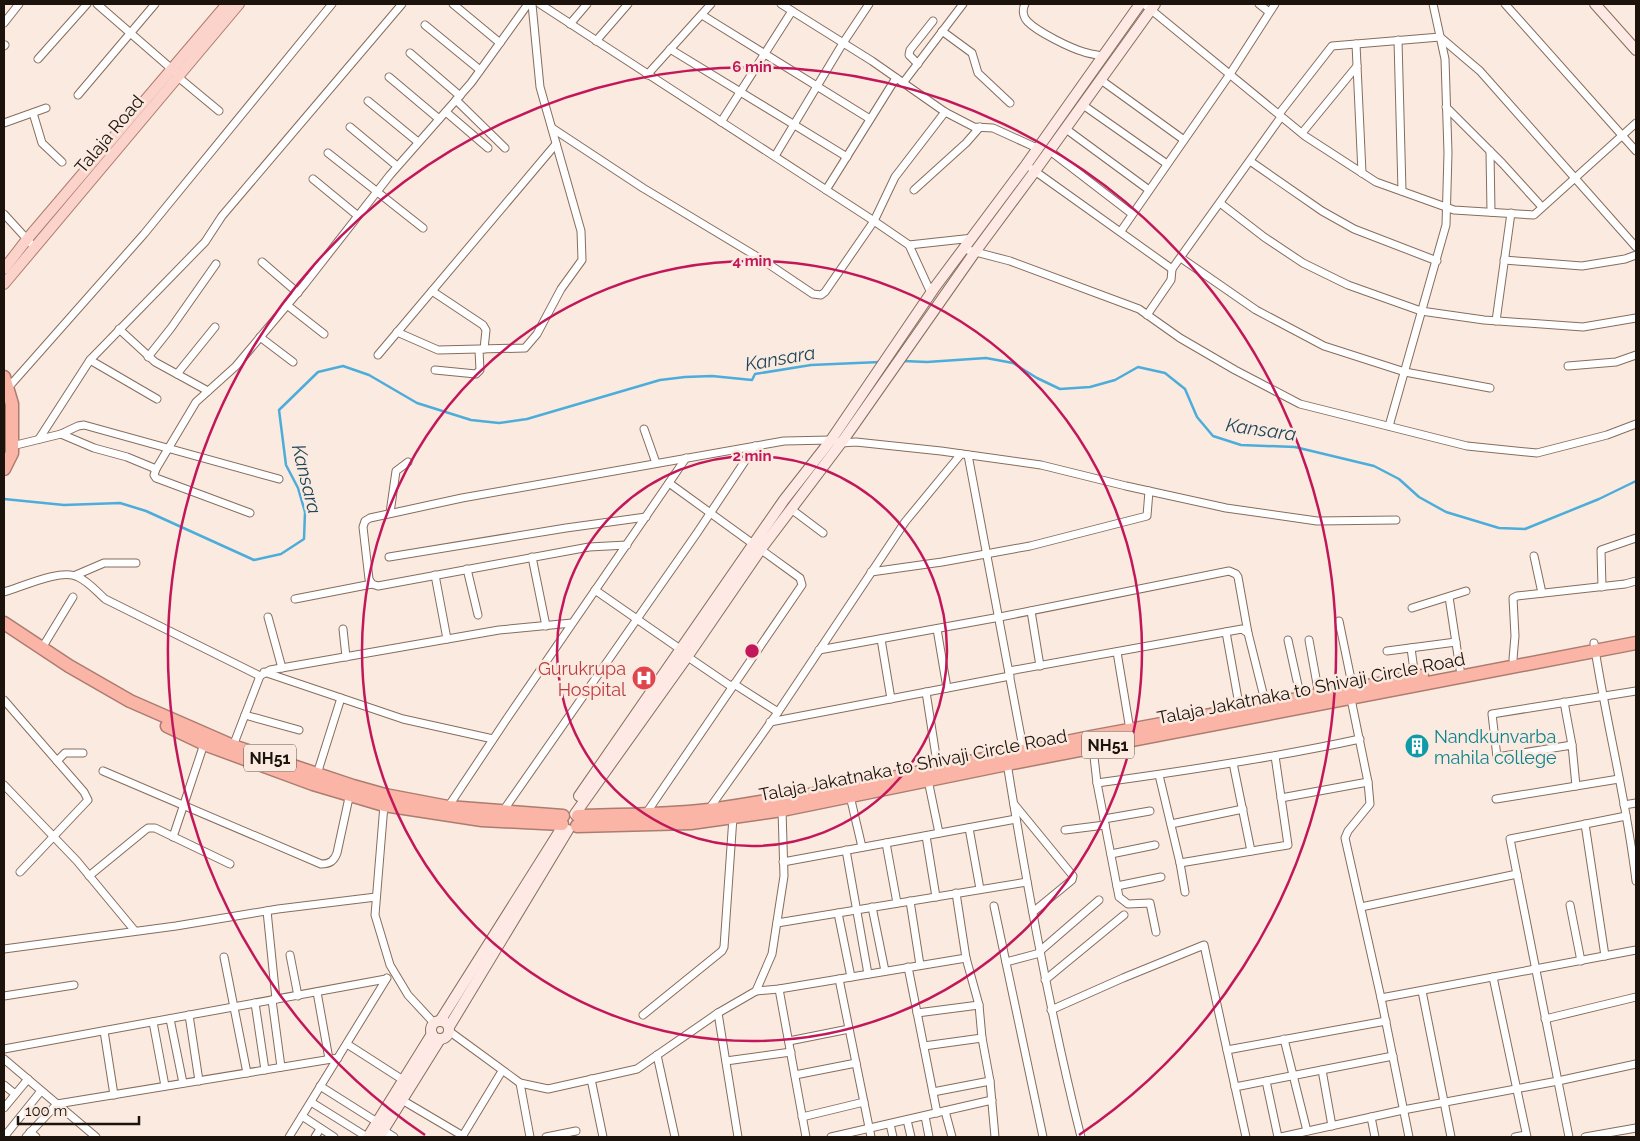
<svg xmlns="http://www.w3.org/2000/svg" width="1640" height="1141" viewBox="0 0 1640 1141" font-family="Raleway,sans-serif">
  <style>
    .lines { fill: none; stroke-linecap: round; stroke-linejoin: round }
    .stream { stroke: #4caddb; stroke-width: 2.5 }
    .street-casing { stroke: #866d5e; stroke-width: 9 }
    .secondary-casing { stroke: #866d5e; stroke-width: 12 }
    .primary-casing { stroke: #ac7c70; stroke-width: 12 }
    .highway-casing { stroke: #ac7c70; stroke-width: 15 }
    .street { stroke: #fff; stroke-width: 7 }
    .secondary { stroke: #fee9e4; stroke-width: 10 }
    .primary { stroke: #fcd3ca; stroke-width: 10 }
    .highway { stroke: #fab5a6; stroke-width: 12 }
    .ring { fill: none; stroke: #c2185b; stroke-width: 2.5 }
    .labels { text-anchor: middle; dominant-baseline: central; stroke-width: 5; stroke-linejoin: round; paint-order: stroke }
    .shield { fill: #fbeadf; stroke: #5f544c; stroke-width: 1 }
    .shield-label { font-size: 16px; font-weight: bold; fill: #1c130d }
    .street-label { font-size: 18px; fill: #1c130d; stroke: #fbeadf }
    .health-label { font-size: 18px; fill: #be3a42; stroke: #fbeadf; text-anchor: end }
    .culture-label { font-size: 18px; fill: #0d838f; stroke: #fbeadf; text-anchor: start }
    .water-label { font-size: 19px; font-style: italic; fill: #1e475b; stroke: #fbeadf }
    .centre { fill: #c2185b; stroke: #fbeadf; stroke-width: 2.5 }
    .ring-label { font-size: 15px; text-anchor: middle; font-weight: bold; fill: #c2185b; stroke: #fbeadf; stroke-width: 5; stroke-linejoin: round; paint-order: stroke }
  </style>
  <rect width="100%" height="100%" fill="#fbeadf"/>
  <g class="lines">
    <!-- stream -->
    <g class="stream">
      <path d="M903,361L927,362L986,358L1013,363L1037,378L1060,389L1090,387L1115,380L1138,367L1165,373L1185,389L1197,417L1213,436L1241,445L1295,447L1374,466L1399,479L1419,497L1446,512L1499,528L1525,529L1599,499L1636,481"/>
      <path d="M4,499L64,505L120,503L146,511L254,560L281,554L304,539L305,512L298,488L286,465L279,410L318,372L343,366L369,375L417,403L471,420L499,423L527,419L660,380L685,377L712,376L752,380L755,374L811,365L880,362"/>
    </g>
    <defs>
      <g id="street">
        <path d="M97,4L174,71"/>
        <path d="M453,4L500,43"/>
        <path d="M540,4L874,221L909,245L931,293"/>
        <path d="M781,4L872,61L945,112L974,127L993,128L1037,148"/>
        <path d="M1025,4C1022,10 1023,17 1028,22C1038,32 1070,48 1084,52C1090,54 1097,55 1103,56"/>
        <path d="M1144,4L1305,136L1376,182L1454,210L1534,215L1636,123"/>
        <path d="M1259,4L1269,12"/>
        <path d="M1505,4L1636,151"/>
        <path d="M702,15L870,119"/>
        <path d="M4,23L19,4"/>
        <path d="M570,24L587,4"/>
        <path d="M425,25L480,70"/>
        <path d="M942,31L972,53L978,73L1010,103"/>
        <path d="M1398,40L1402,191"/>
        <path d="M596,41L628,4"/>
        <path d="M1356,44L1362,173"/>
        <path d="M4,46L5,45"/>
        <path d="M670,49L847,157"/>
        <path d="M410,53L460,96"/>
        <path d="M38,59L87,4"/>
        <path d="M918,64L909,55L910,50L933,21"/>
        <path d="M647,75L711,4"/>
        <path d="M178,77L219,111"/>
        <path d="M389,77L439,119"/>
        <path d="M1101,80L1184,140"/>
        <path d="M903,83L963,4"/>
        <path d="M78,95L155,4"/>
        <path d="M456,100L505,148"/>
        <path d="M368,101L418,142"/>
        <path d="M1083,105L1167,164"/>
        <path d="M1446,107L1502,163L1542,207"/>
        <path d="M446,112L488,148"/>
        <path d="M33,113L42,143L62,162"/>
        <path d="M1279,114L1332,46L1440,37L1480,71L1636,247"/>
        <path d="M721,122L792,11"/>
        <path d="M4,123L46,108"/>
        <path d="M350,127L397,166"/>
        <path d="M552,128L643,188L761,259L813,294L821,295L825,292L874,221L895,177L945,112"/>
        <path d="M1066,129L1149,190"/>
        <path d="M1302,133L1357,66"/>
        <path d="M1050,151L1132,214"/>
        <path d="M1490,151L1491,212"/>
        <path d="M328,153L423,228"/>
        <path d="M775,156L843,43L869,4"/>
        <path d="M1250,161L1322,211L1354,229L1437,261"/>
        <path d="M1032,169L1172,269L1281,117"/>
        <path d="M313,179L358,216"/>
        <path d="M826,190L896,78"/>
        <path d="M914,190L966,143L980,127"/>
        <path d="M1220,203L1264,237L1303,263L1348,285L1421,311L1484,320L1583,327L1636,318"/>
        <path d="M4,214L35,248"/>
        <path d="M1121,231L1230,74L1275,4"/>
        <path d="M909,245L973,238"/>
        <path d="M964,249L1010,261L1139,309L1180,338L1235,370L1300,404L1467,446L1537,453L1607,435L1636,424"/>
        <path d="M1181,258L1256,310L1324,346L1405,372L1490,388"/>
        <path d="M1504,260L1582,266L1625,259L1636,255"/>
        <path d="M262,262L298,293"/>
        <path d="M432,291L483,325L486,330L484,349"/>
        <path d="M287,305L324,334"/>
        <path d="M1147,315L1171,280L1172,269"/>
        <path d="M1496,321L1511,213"/>
        <path d="M119,329L155,362L208,391"/>
        <path d="M397,332L438,350L525,348L537,334L561,289L582,260L581,231L540,87L532,4"/>
        <path d="M260,337L293,362"/>
        <path d="M378,355L556,144"/>
        <path d="M148,357L171,328L216,264"/>
        <path d="M90,360L157,399"/>
        <path d="M1568,366L1616,362L1636,355"/>
        <path d="M435,370L476,374L480,370L479,350"/>
        <path d="M177,374L215,327"/>
        <path d="M7,389L144,234L332,4"/>
        <path d="M1389,426L1446,225L1448,153L1445,59L1433,4"/>
        <path d="M644,429L656,463"/>
        <path d="M61,434L78,426L84,425L279,479"/>
        <path d="M39,439L90,360L205,242L222,216L402,4"/>
        <path d="M12,446L61,434L94,448L127,457L156,469"/>
        <path d="M968,455L1024,753"/>
        <path d="M791,509L823,533"/>
        <path d="M250,513L156,478L154,475L156,469L196,402L236,366L304,285L390,175L471,83L528,4"/>
        <path d="M390,513L396,471L408,462"/>
        <path d="M627,545L589,547L378,586L372,584L369,579L363,527L365,521L370,518L462,498L784,441L831,440L841,443L856,442L941,451L1041,465L1126,486L1226,508L1317,521L1396,520"/>
        <path d="M1534,556L1542,593"/>
        <path d="M389,557L566,528L646,517"/>
        <path d="M532,557L546,626"/>
        <path d="M467,569L478,615"/>
        <path d="M871,572L942,562L1030,546L1147,516L1149,491"/>
        <path d="M76,575L104,563H136"/>
        <path d="M435,575L447,639"/>
        <path d="M1602,587L1601,550L1636,538"/>
        <path d="M595,590L680,649"/>
        <path d="M4,592C22,587 61,568 78,577C89,582 96,591 105,599L260,676"/>
        <path d="M1449,597L1460,669"/>
        <path d="M295,599L372,584"/>
        <path d="M1412,608L1466,591"/>
        <path d="M1031,611L1040,666"/>
        <path d="M268,617L282,668"/>
        <path d="M1339,621L1353,689"/>
        <path d="M343,629L346,657"/>
        <path d="M937,629L947,688"/>
        <path d="M1226,632L1240,710"/>
        <path d="M881,639L891,699"/>
        <path d="M1288,640L1301,699"/>
        <path d="M1309,640L1319,695"/>
        <path d="M1594,643C1606,723 1627,801 1636,881"/>
        <path d="M42,648L73,597"/>
        <path d="M1411,648L1415,678"/>
        <path d="M819,650L1000,617L1229,571L1236,574L1238,577L1248,633"/>
        <path d="M1387,651L1456,642"/>
        <path d="M1117,652L1130,730"/>
        <path d="M685,655L732,687"/>
        <path d="M1513,659L1515,636L1513,598L1517,596L1625,584L1636,581"/>
        <path d="M1009,671L1242,629L1248,633L1266,705"/>
        <path d="M264,672L403,719L493,739"/>
        <path d="M734,684L778,712"/>
        <path d="M926,692L938,769"/>
        <path d="M1351,699L1368,782L1370,804L1348,831L1345,838L1381,998L1409,1137"/>
        <path d="M4,700L84,792L88,800L20,872"/>
        <path d="M1564,702L1572,745"/>
        <path d="M245,715L299,730"/>
        <path d="M770,722L1010,676"/>
        <path d="M233,746L260,676L270,670L499,630L572,623"/>
        <path d="M1093,748L1097,783L1119,897L1128,904L1150,903L1156,932"/>
        <path d="M57,761L65,753H83"/>
        <path d="M1007,763C1027,888 1050,1014 1081,1137"/>
        <path d="M1233,763L1251,851"/>
        <path d="M103,771L321,864C330,864 334,861 337,853L350,793"/>
        <path d="M317,774L341,698"/>
        <path d="M1159,775L1180,863L1288,845L1275,756"/>
        <path d="M928,780L939,833"/>
        <path d="M1097,783C1185,771 1273,758 1360,739"/>
        <path d="M4,785L77,861L135,931"/>
        <path d="M1576,786L1572,745L1497,757L1492,714L1636,691"/>
        <path d="M850,796L862,847"/>
        <path d="M1281,798L1368,782"/>
        <path d="M1496,799L1619,779"/>
        <path d="M1014,804L1073,876L1072,880L1033,912"/>
        <path d="M384,805L375,915L390,965L408,995L434,1023"/>
        <path d="M1624,805L1636,803"/>
        <path d="M448,807L508,717L686,458"/>
        <path d="M709,809L778,712L905,522L961,454"/>
        <path d="M503,811L697,533L755,446"/>
        <path d="M645,815L802,585L800,578L669,483"/>
        <path d="M1104,819L1150,811"/>
        <path d="M1171,824L1243,809"/>
        <path d="M1585,824L1605,956"/>
        <path d="M969,828L980,889"/>
        <path d="M1065,830L1105,825"/>
        <path d="M926,836L936,897"/>
        <path d="M173,837L204,744"/>
        <path d="M886,843L897,903"/>
        <path d="M846,850L868,974"/>
        <path d="M1111,854L1155,845"/>
        <path d="M783,862L1016,819"/>
        <path d="M1180,863L1185,892"/>
        <path d="M89,876L144,831L148,828H155L230,864"/>
        <path d="M1117,886L1161,877"/>
        <path d="M910,901L920,965"/>
        <path d="M1570,905L1581,961"/>
        <path d="M994,906L1043,1137"/>
        <path d="M872,907L885,971"/>
        <path d="M1361,907L1517,874"/>
        <path d="M267,911L276,999"/>
        <path d="M838,913L851,977"/>
        <path d="M777,923L1027,882"/>
        <path d="M4,949L176,926L278,909L376,897"/>
        <path d="M1040,951L1099,900"/>
        <path d="M290,955L298,996"/>
        <path d="M224,957L247,1073"/>
        <path d="M966,958L979,1005L982,1038L990,1081L995,1137"/>
        <path d="M1006,962L1040,953"/>
        <path d="M908,967L937,1113"/>
        <path d="M1493,977L1527,1137"/>
        <path d="M839,979L871,1137"/>
        <path d="M1045,980L1124,915"/>
        <path d="M779,989L806,1137"/>
        <path d="M756,991L779,989L966,958L956,893"/>
        <path d="M1422,991L1451,1137"/>
        <path d="M317,992L329,1059"/>
        <path d="M4,996L74,985"/>
        <path d="M1381,998L1636,950"/>
        <path d="M272,1000L281,1067"/>
        <path d="M255,1003L265,1070"/>
        <path d="M1051,1010L1123,978L1204,945L1246,1137"/>
        <path d="M718,1013L738,1137"/>
        <path d="M917,1013L979,1005"/>
        <path d="M189,1015L199,1081"/>
        <path d="M643,1015L722,951L724,947L733,817"/>
        <path d="M170,1019L183,1083"/>
        <path d="M1545,1019L1636,997"/>
        <path d="M153,1022L165,1086"/>
        <path d="M104,1031L114,1095"/>
        <path d="M449,1031L520,1083L548,1089L637,1069L718,1013L756,991L772,954L784,876L782,810"/>
        <path d="M1284,1039L1307,1131"/>
        <path d="M789,1041L849,1029"/>
        <path d="M347,1044L403,1080"/>
        <path d="M924,1046L982,1038"/>
        <path d="M4,1049L386,979"/>
        <path d="M1227,1050L1386,1021"/>
        <path d="M657,1055L675,1137"/>
        <path d="M4,1059L96,1137"/>
        <path d="M726,1061L791,1052"/>
        <path d="M1322,1070L1332,1126"/>
        <path d="M795,1075L856,1063"/>
        <path d="M591,1079L603,1137"/>
        <path d="M1266,1081L1278,1137"/>
        <path d="M520,1083L530,1137"/>
        <path d="M4,1085L15,1094"/>
        <path d="M320,1086L377,1122"/>
        <path d="M1235,1087L1393,1056"/>
        <path d="M933,1092L990,1081"/>
        <path d="M402,1100L463,1136"/>
        <path d="M311,1102L367,1137"/>
        <path d="M4,1108L28,1079"/>
        <path d="M945,1111L952,1137"/>
        <path d="M302,1116L334,1137"/>
        <path d="M925,1116L929,1137"/>
        <path d="M802,1117L864,1102"/>
        <path d="M1371,1117L1375,1137"/>
        <path d="M907,1120L911,1137"/>
        <path d="M890,1124L893,1137"/>
        <path d="M383,1130L394,1137"/>
        <path d="M30,1132L36,1137"/>
        <path d="M4,1137L41,1091"/>
        <path d="M26,1137L57,1104L338,1058"/>
        <path d="M289,1137L387,978"/>
        <path d="M315,1137L320,1129"/>
        <path d="M462,1137L502,1071"/>
        <path d="M546,1137L576,1131"/>
        <path d="M831,1137L992,1100"/>
        <path d="M1281,1137L1403,1110L1558,1081L1636,1064"/>
        <path d="M1515,1137L1526,1135"/>
        <path d="M1569,1137L1510,839L1626,816"/>
        <path d="M1585,1137L1636,1128"/>
      </g>
      <g id="secondary">
        <path d="M1595,4L1636,50"/>
        <path d="M579,796L784,500L831,440L935,287L1026,165L1140,4"/>
        <path d="M575,814L687,657L761,549L844,439L975,252L1035,171L1155,4"/>
        <path d="M440,1021L563,826"/>
        <circle cx="440" cy="1030" r="9"/>
        <path d="M449,1027L568,830"/>
        <path d="M368,1137L432,1034"/>
        <path d="M379,1137L440,1039"/>
      </g>
      <g id="primary">
        <path d="M4,269L28,238L227,4"/>
        <path d="M4,284L239,4"/>
      </g>
      <g id="highway">
        <path d="M4,377L12,404V453L4,469"/>
        <path d="M4,623L69,666L130,701L233,746L353,786L385,795L448,807L563,816"/>
        <path d="M167,726L207,745L313,784L384,805L482,820L562,824"/>
        <path d="M578,816C621,815 665,815 709,810C741,806 772,799 804,796L1091,737L1422,676"/>
        <path d="M577,826L691,823L782,810L1007,764L1636,643"/>
      </g>
    </defs>
    <!-- street casing -->
    <use href="#street" class="street-casing"/>
    <!-- secondary casing -->
    <use href="#secondary" class="secondary-casing"/>
    <!-- primary casing -->
    <use href="#primary" class="primary-casing"/>
    <!-- highway casing -->
    <use href="#highway" class="highway-casing"/>
    <!-- street -->
    <use href="#street" class="street"/>
    <!-- secondary -->
    <use href="#secondary" class="secondary"/>
    <!-- primary -->
    <use href="#primary" class="primary"/>
    <!-- highway -->
    <use href="#highway" class="highway"/>
  </g>
  <!-- distance rings -->
  <g class="ring">
    <circle cx="752" cy="651" r="195"/>
    <circle cx="752" cy="651" r="390"/>
    <path d="M425 1135A584 584 0 1 1 1079 1135"/>
  </g>
  <!-- icons -->
  <defs>
    <symbol id="hospital-disc" viewBox="-11 -11 22 22"><circle r="9.5" fill="#e0444e" stroke="#fbeadf"/><path d="M-5-5h3v3.5h4V-5h3V5h-3V1.5h-4V5h-3Z" fill="#fff"/></symbol>
    <symbol id="building-disc" viewBox="-11 -11 22 22"><circle r="9.5" fill="#0f9aa8" stroke="#fbeadf"/><path d="M-4-6H4V6H1V3H-1V6H-4ZM-2.5-4.3h1.7v1.8h-1.7ZM.8-4.3h1.7v1.8H.8ZM-2.5-1h1.7V.8h-1.7ZM.8-1h1.7V.8H.8Z" fill="#fff"/></symbol>
  </defs>
  <g fill-rule="evenodd">
    <use href="#hospital-disc" x="630" y="664" width="28" height="28"/>
    <use href="#building-disc" x="1403" y="732" width="28" height="28"/>
  </g>
  <g class="labels">
    <!-- shield labels -->
    <g class="shield">
      <rect x="1082" y="731.5" width="52" height="27" rx="4"/>
      <rect x="244" y="744.5" width="52" height="27" rx="4"/>
    </g>
    <g class="shield-label">
      <text x="1108" y="745">NH51</text>
      <text x="270" y="758">NH51</text>
    </g>
    <!-- street labels -->
    <g class="street-label">
      <text transform="translate(109 134) rotate(-50)">Talaja Road</text>
      <text transform="translate(1311 688) rotate(-11)">Talaja Jakatnaka to Shivaji Circle Road</text>
      <text transform="translate(913 765) rotate(-11)">Talaja Jakatnaka to Shivaji Circle Road</text>
    </g>
    <!-- health labels -->
    <g class="health-label">
      <text x="626" y="668">Gurukrupa<tspan x="626" dy="21">Hospital</tspan></text>
    </g>
    <!-- culture labels -->
    <g class="culture-label">
      <text x="1434" y="736">Nandkunvarba<tspan x="1434" dy="21">mahila college</tspan></text>
    </g>
    <!-- water labels -->
    <g class="water-label">
      <text transform="translate(780 358) rotate(-10)">Kansara</text>
      <text transform="translate(1261 429) rotate(8)">Kansara</text>
      <text transform="translate(307 479) rotate(76)">Kansara</text>
    </g>
  </g>
  <circle cx="752" cy="651" r="8" class="centre"/>
  <g class="ring-label">
    <text x="752" y="72">6 min</text>
    <text x="752" y="266">4 min</text>
    <text x="752" y="461">2 min</text>
  </g>
  <!-- border -->
  <rect width="1640" height="1141" fill="none" stroke="#1c130d" stroke-width="10"/>
  <!-- scale -->
  <path d="M18 1116v8h121v-8" fill="none" stroke="#1c130d" stroke-width="2.5"/>
  <text x="25" y="1116" font-size="15" fill="#1c130d" stroke="#fbeadf" stroke-width="4" paint-order="stroke">100 m</text>
</svg>
